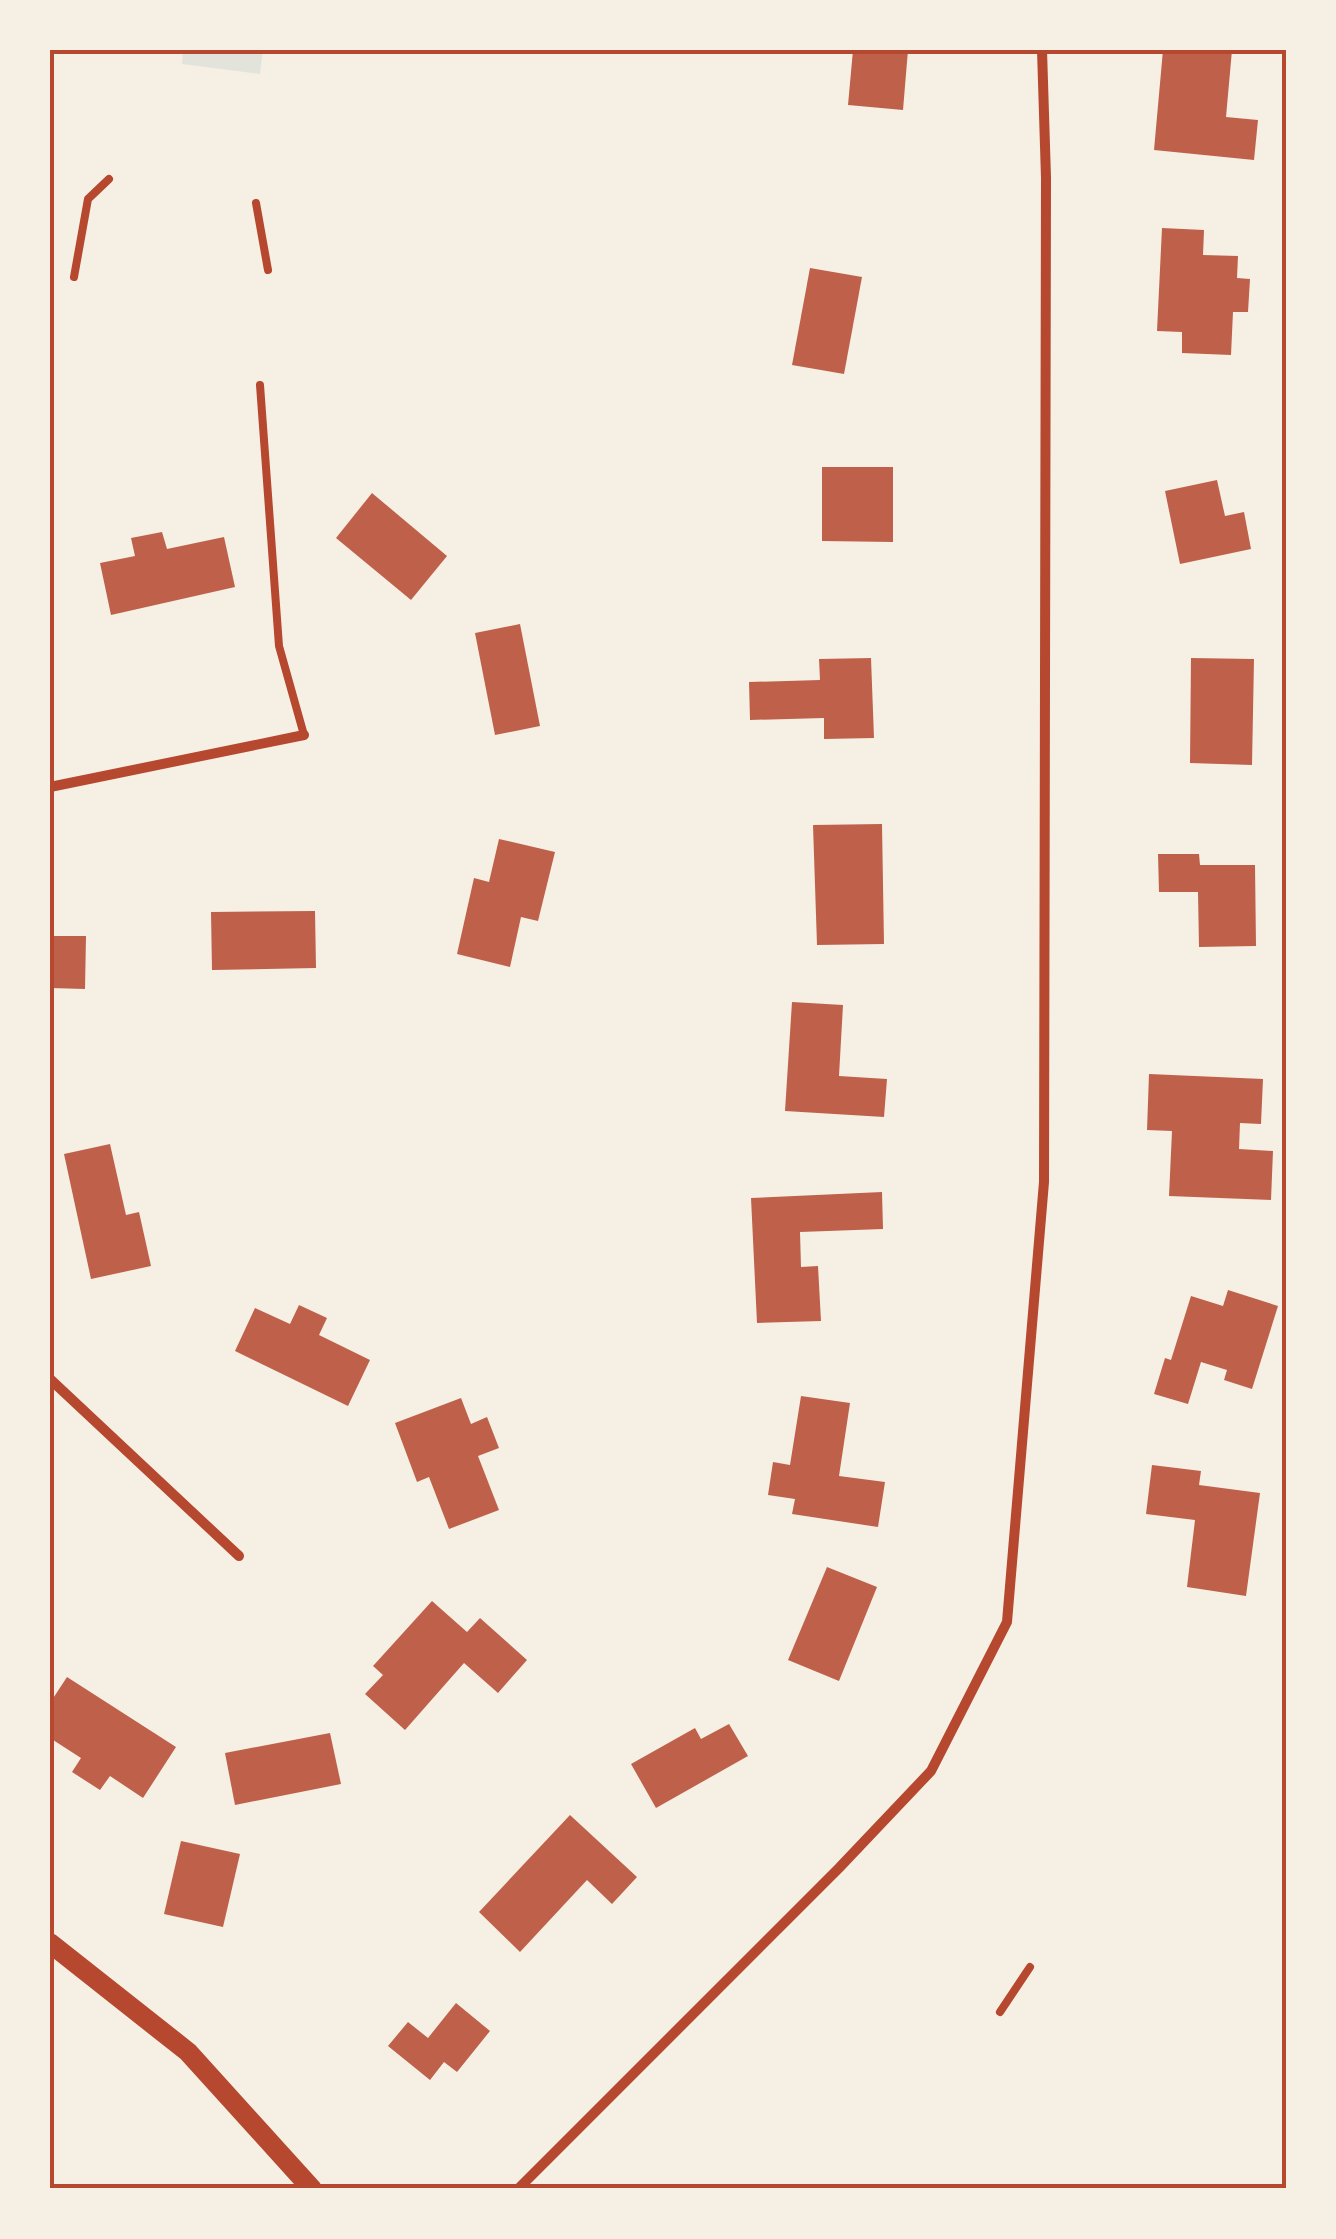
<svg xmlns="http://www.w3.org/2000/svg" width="1336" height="2239" viewBox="0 0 1336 2239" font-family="'Space Grotesk',sans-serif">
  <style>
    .green { fill: #e2e4dc }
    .building { fill: #bf614a }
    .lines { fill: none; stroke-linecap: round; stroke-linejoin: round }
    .service { stroke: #b5482f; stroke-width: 8 }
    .minor { stroke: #b5482f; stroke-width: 10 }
    .secondary { stroke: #b5482f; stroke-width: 20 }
    .neatline { fill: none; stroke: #b5482f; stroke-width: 4 }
  </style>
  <rect width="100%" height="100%" fill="#f6efe4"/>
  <!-- green -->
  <path class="green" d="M183,50H263L260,74L182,64Z"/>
  <!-- building -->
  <g class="building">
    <path d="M853,50H908L903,110L848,105Z"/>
    <path d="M1163,50H1232L1226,117L1258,120L1254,160L1154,150Z"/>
    <path d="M1162,228L1204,230L1203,255L1238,256L1237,278L1250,279L1248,312H1233L1231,355L1182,353V332L1157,331Z"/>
    <path d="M810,268L862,277L844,374L792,365Z"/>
    <path d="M822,467H893V542L822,541Z"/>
    <path d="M1217,480L1225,516L1244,512L1251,549L1180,564L1165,491Z"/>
    <path d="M372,493L447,556L411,600L336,538Z"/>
    <path d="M162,532L167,549L224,537L235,587L111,615L100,563L135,556L131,538Z"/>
    <path d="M520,624L540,726L495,735L475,633Z"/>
    <path d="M871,658L874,738L824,739V718L750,720L749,682L820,680L819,659Z"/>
    <path d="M1191,658L1254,659L1252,765L1190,763Z"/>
    <path d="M882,824L884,944L817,945L813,825Z"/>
    <path d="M499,839L555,852L538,921L521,917L510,967L457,954L474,878L489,882Z"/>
    <path d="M1158,854H1199L1200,865H1255L1256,946L1199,947L1198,892H1159Z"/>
    <path d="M315,911L316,968L212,970L211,912Z"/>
    <path d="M50,936H86L85,989L50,988Z"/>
    <path d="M792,1002L843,1005L839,1076L887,1079L884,1117L785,1111Z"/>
    <path d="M1149,1074L1263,1079L1261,1124L1240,1123L1239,1149L1273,1151L1271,1200L1169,1196L1172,1131L1147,1130Z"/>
    <path d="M110,1144L126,1215L139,1212L151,1266L91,1279L64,1154Z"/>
    <path d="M882,1192L883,1229L800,1232L801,1267L818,1266L821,1321L757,1323L751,1198Z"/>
    <path d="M1228,1290L1278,1306L1252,1389L1224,1380L1227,1370L1201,1362L1188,1404L1154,1394L1165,1358L1171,1360L1191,1296L1223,1306Z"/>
    <path d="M299,1305L327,1318L319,1335L370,1360L348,1406L235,1351L255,1308L290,1324Z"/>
    <path d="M801,1396L850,1403L839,1476L885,1482L878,1527L792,1514L795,1499L768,1495L773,1462L790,1465Z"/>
    <path d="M461,1398L471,1424L487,1417L499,1448L478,1456L499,1510L449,1529L429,1477L417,1482L395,1423Z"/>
    <path d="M1152,1465L1201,1471L1199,1485L1260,1493L1246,1596L1187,1587L1195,1520L1146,1514Z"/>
    <path d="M827,1567L877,1587L839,1681L788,1660Z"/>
    <path d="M432,1601L467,1632L480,1618L527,1660L498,1693L464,1663L405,1730L365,1694L383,1675L373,1666Z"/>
    <path d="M67,1677L176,1747L143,1798L110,1776L100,1790L72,1772L81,1758L50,1738V1703Z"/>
    <path d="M729,1724L748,1756L656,1808L631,1764L695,1728L701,1739Z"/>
    <path d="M330,1733L341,1784L235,1805L225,1753Z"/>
    <path d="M570,1815L637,1877L612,1904L587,1880L520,1952L479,1912Z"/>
    <path d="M181,1841L240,1854L223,1927L164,1914Z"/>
    <path d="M456,2003L490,2031L457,2072L444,2062L430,2080L388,2046L408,2022L428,2038Z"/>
  </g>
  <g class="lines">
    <!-- service -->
    <g class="service">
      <path d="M256,203L268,270"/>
      <path d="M74,277L88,199L109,179"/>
      <path d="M260,385L279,646L304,735"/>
      <path d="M1000,2012L1030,1967"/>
    </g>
    <!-- minor -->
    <g class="minor">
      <path d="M50,787L304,735"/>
      <path d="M50,1379L239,1556"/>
      <path d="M518,2189L839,1868L931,1771L1007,1622L1044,1182L1046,178L1042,50"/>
    </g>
    <!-- secondary -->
    <path class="secondary" d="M50,1943L188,2052L312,2189"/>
  </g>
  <!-- border -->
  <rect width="1336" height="2239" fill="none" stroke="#f6efe4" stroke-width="105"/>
  <rect x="52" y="52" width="1232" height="2134" class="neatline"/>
</svg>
